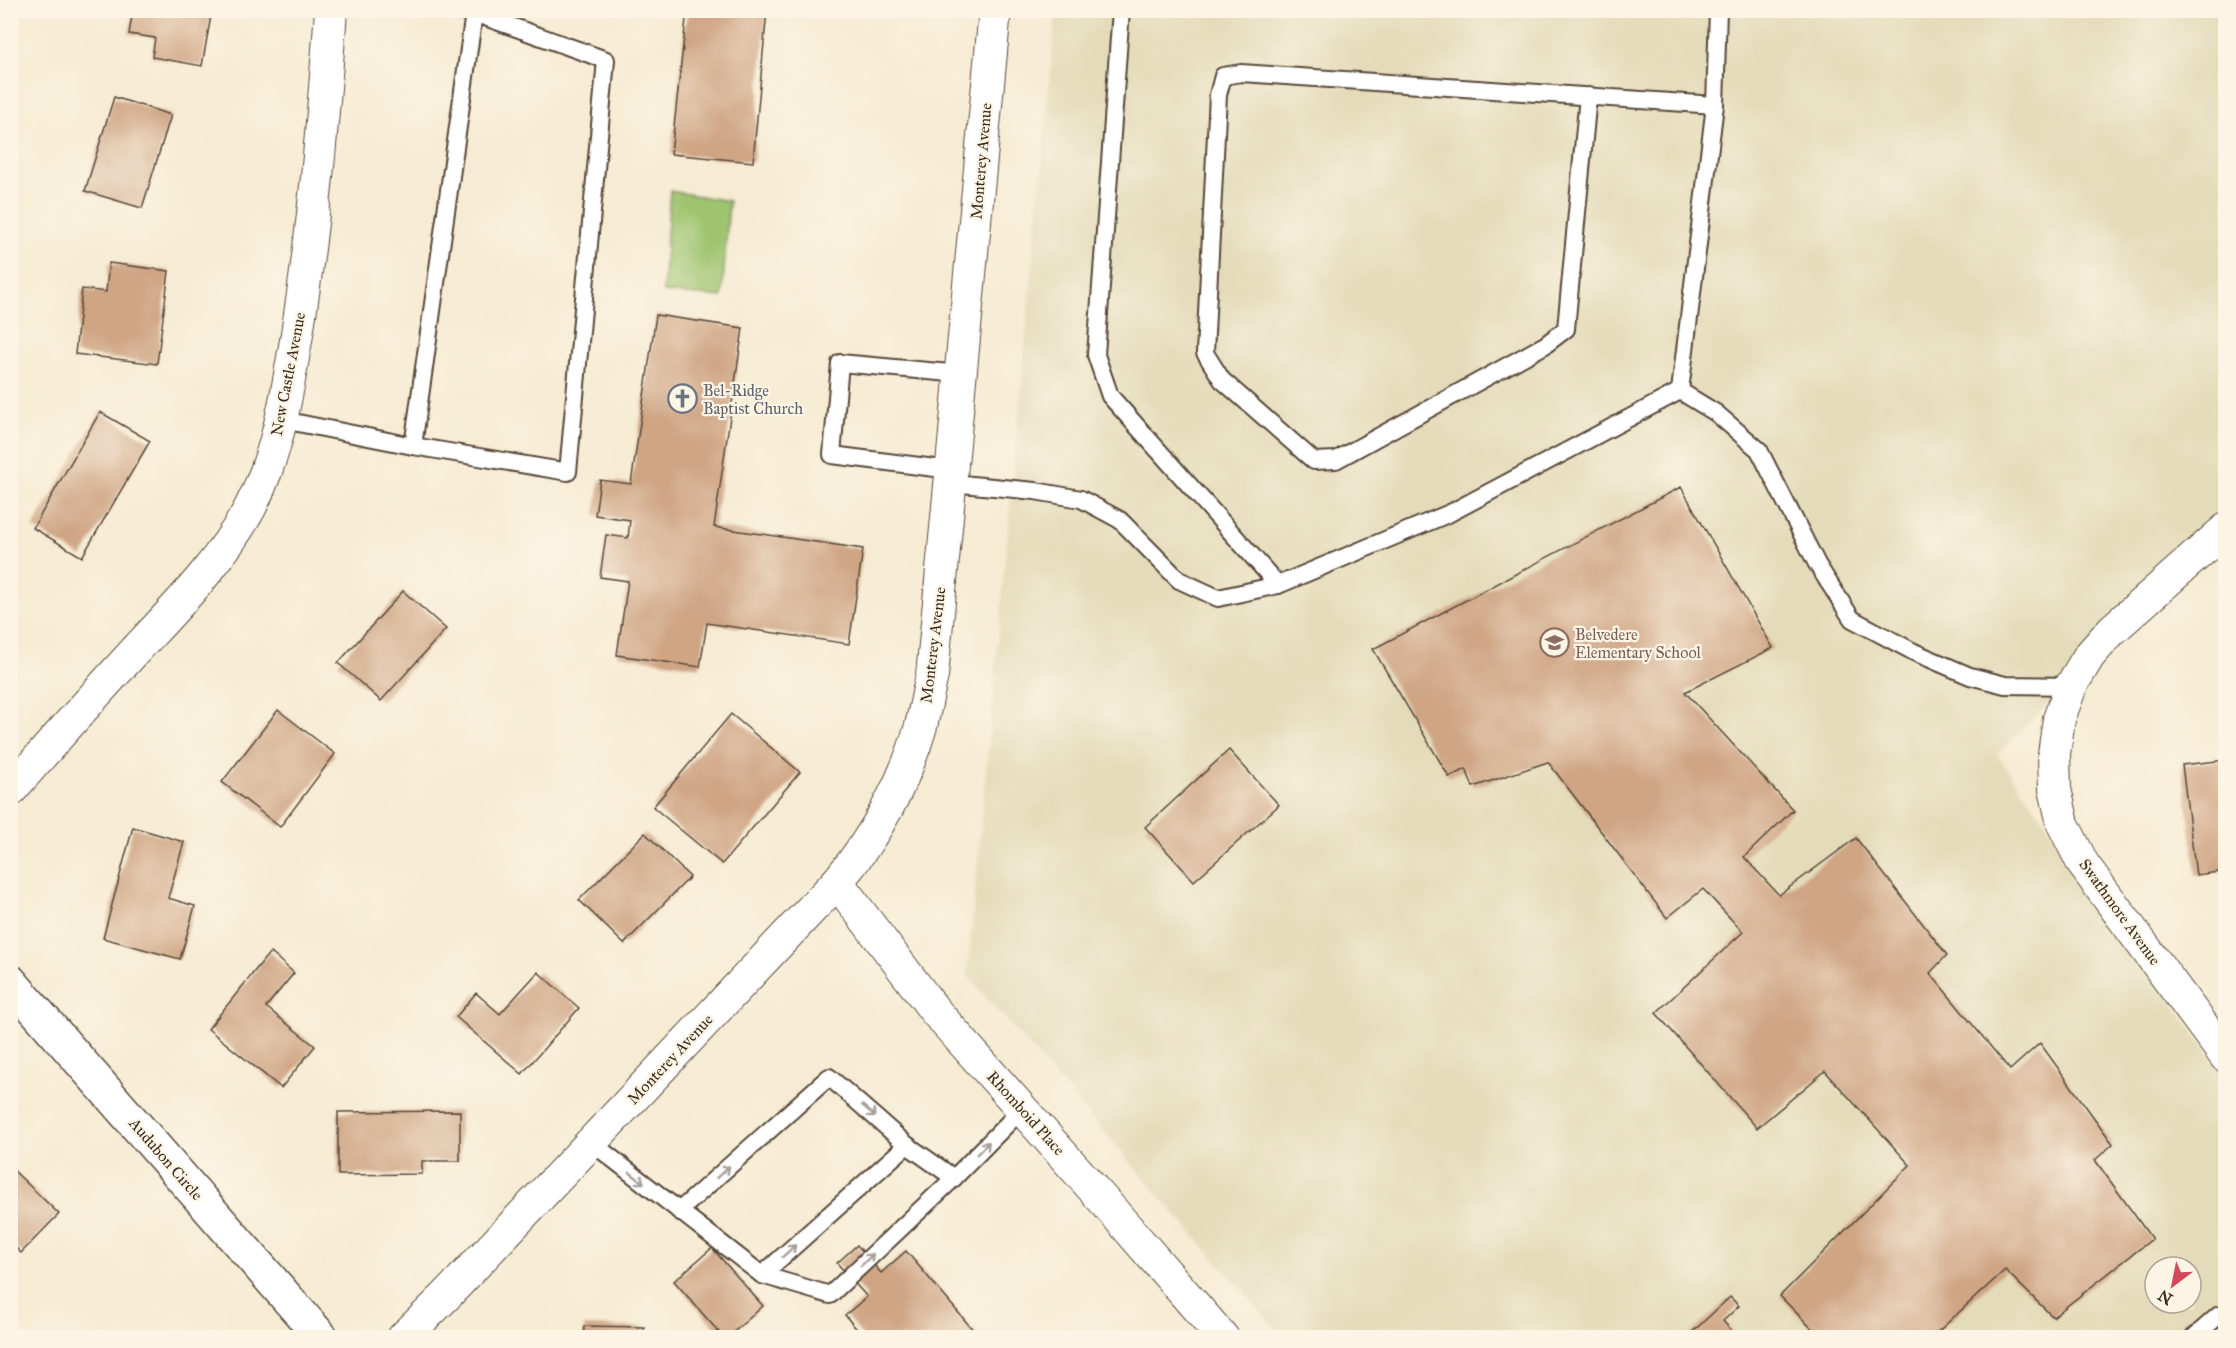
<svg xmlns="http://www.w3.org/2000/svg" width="2236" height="1348" viewBox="0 0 2236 1348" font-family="'IM FELL Great Primer',serif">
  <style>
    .built { fill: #e4dbba; fill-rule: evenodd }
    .park { fill: #9ec470; stroke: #6c7747; stroke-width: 1.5 }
    .building { fill: #cfa584 }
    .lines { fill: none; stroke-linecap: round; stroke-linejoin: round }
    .service-casing { stroke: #574739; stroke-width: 20 }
    .minor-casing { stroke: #574739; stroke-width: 34 }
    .tertiary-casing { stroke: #574739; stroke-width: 36 }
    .service { stroke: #fff; stroke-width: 16 }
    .minor { stroke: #fff; stroke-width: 32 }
    .tertiary { stroke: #fff; stroke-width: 33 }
    .oneway { stroke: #a79f9a }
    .labels { text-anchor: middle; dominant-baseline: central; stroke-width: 4.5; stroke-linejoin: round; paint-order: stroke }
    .street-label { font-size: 16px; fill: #3b2a1e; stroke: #fcf5e5 }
    .worship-label { font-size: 16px; fill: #5b616d; stroke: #fcf5e5; text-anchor: start }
    .education-label { font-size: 16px; fill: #785e54; stroke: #fcf5e5; text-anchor: start }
  </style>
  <rect width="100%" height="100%" fill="#fcf5e5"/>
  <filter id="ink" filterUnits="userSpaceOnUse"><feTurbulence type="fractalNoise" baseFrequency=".0167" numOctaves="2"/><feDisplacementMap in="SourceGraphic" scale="12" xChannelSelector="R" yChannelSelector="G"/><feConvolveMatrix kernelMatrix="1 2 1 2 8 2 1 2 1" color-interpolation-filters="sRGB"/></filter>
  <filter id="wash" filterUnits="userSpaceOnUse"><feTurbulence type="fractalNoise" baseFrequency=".008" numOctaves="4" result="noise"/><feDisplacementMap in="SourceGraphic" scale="24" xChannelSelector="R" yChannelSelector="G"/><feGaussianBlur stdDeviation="1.35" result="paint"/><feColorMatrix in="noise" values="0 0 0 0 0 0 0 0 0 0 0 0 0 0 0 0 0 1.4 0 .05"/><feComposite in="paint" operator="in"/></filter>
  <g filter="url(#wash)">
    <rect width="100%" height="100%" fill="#f6ebd3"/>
    <!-- built -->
    <path class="built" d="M1056,11H2225V532L1997,754L2225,1077V1337H1283L967,975ZM2155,1267H2191V1303H2155Z"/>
    <!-- park -->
    <path class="park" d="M670,191L729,201L722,297L663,292Z"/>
    <g id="blocks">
      <!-- building -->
      <g class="building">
        <path d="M133,10H212L202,66L152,57L155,38L129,34Z"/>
        <path d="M687,10H767L753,162L671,154Z"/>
        <path d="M114,97L171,115L142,208L85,191Z"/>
        <path d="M109,263L169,271L157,364L75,354L82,289L106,292Z"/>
        <path d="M656,315L743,328L714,527L863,549L849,644L707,623L700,667L617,655L628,581L600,577L606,535L628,538L630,520L595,515L600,480L631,484Z"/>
        <path d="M100,412L150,441L82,557L33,528Z"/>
        <path d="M1681,487L1773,648L1685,692L1793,810L1744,857L1779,895L1856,838L1947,955L1930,973L2010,1070L2040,1043L2113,1144L2095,1160L2152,1239L2053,1317L2005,1270L1931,1338H1821L1780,1296L1910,1165L1825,1071L1757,1128L1656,1013L1743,932L1703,889L1667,918L1548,762L1473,787L1466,769L1449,777L1373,649Z"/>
        <path d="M403,591L446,629L381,701L338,663Z"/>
        <path d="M278,710L335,754L280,827L222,782Z"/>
        <path d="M731,714L800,772L722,864L653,807Z"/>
        <path d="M1229,750L1279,805L1194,881L1145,827Z"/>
        <path d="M2226,760V871L2196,875L2182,765Z"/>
        <path d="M133,827L184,842L168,898L195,906L180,959L103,938Z"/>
        <path d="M645,833L690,877L624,944L579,900Z"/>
        <path d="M270,952L294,973L266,1007L315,1046L281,1088L208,1029Z"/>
        <path d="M538,972L579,1008L522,1074L456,1017L476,993L500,1014Z"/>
        <path d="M460,1111V1161H422V1174L338,1175V1112Z"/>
        <path d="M10,1167L59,1214L21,1253L10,1242Z"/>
        <path d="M857,1245L881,1273L906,1251L980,1338H864L845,1315L867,1297L837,1263Z"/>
        <path d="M712,1248L763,1306L727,1338H724L674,1281Z"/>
        <path d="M1730,1297L1739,1306L1723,1321L1738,1338H1686Z"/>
        <path d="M584,1326L644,1327V1338H584Z"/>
      </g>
    </g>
  </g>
  <g filter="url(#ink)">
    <use href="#blocks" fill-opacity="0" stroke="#574739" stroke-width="1.5"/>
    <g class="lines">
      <defs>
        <g id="service">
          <path d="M1121,10L1096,355L1110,396L1278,585"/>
          <path d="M1718,10L1715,105L1680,391L1716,413L1759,450L1817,564L1852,619L1914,652L1970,676L2005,685L2071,686"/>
          <path d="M1588,96L1566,329L1545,345L1336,460L1314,461L1222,380L1205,353L1218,95L1223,76L1241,73L1715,105"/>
          <path d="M283,420L413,446L568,472L606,60L474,13L456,10"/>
          <path d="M413,446L474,13"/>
          <path d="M951,470L832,455L840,363L961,374"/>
          <path d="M951,483L1035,491L1081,499L1120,520L1179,580L1218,598L1278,585L1450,513L1680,391"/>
          <path d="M591,1142L762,1275L907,1145L954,1178L1022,1109"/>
          <path d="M679,1211L829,1077L907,1145"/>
          <path d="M762,1275L830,1295L954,1178"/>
          <path d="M2193,1338L2219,1315L2226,1317"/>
        </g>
        <g id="minor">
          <path d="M2226,529L2112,630L2089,656L2071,686L2059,719L2054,754L2055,789L2063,824L2083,864L2226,1057"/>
          <path d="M10,791C51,744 92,698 134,652C176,607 220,563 250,508C278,454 287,394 297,334C314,227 323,119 331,10"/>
          <path d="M837,882L935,1011L1111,1209L1223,1338"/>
          <path d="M403,1338L445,1297L837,882C875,837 905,782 921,726C925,710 928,692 932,676L995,10"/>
        </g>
        <path id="tertiary" d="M10,981L322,1338"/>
      </defs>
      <!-- service casing -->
      <use href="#service" class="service-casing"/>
      <!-- minor casing -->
      <use href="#minor" class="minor-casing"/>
      <!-- tertiary casing -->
      <use href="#tertiary" class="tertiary-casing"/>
      <!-- service -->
      <use href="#service" class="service"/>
      <!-- minor -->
      <use href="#minor" class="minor"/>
      <!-- tertiary -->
      <use href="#tertiary" class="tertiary"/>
    </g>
    <!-- one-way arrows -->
    <defs><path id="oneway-shaft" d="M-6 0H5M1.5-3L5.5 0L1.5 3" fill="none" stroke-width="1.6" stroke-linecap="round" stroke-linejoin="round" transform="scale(1.5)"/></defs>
    <g class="oneway">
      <use href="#oneway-shaft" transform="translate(869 1111) rotate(41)"/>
      <use href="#oneway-shaft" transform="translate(983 1148) rotate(-45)"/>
      <use href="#oneway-shaft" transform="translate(723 1172) rotate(-42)"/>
      <use href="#oneway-shaft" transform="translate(637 1178) rotate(38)"/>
      <use href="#oneway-shaft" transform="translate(789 1251) rotate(-42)"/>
      <use href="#oneway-shaft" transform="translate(867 1260) rotate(-43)"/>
    </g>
  </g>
  <!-- icons -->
  <defs>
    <symbol id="church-ring" viewBox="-11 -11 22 22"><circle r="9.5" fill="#fcf5e5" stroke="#6b7280" stroke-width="1.5"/><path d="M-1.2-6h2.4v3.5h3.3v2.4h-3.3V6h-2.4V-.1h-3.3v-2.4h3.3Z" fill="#6b7280"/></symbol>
    <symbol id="school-ring" viewBox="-11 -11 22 22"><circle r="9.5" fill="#fcf5e5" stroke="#8d6e63" stroke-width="1.5"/><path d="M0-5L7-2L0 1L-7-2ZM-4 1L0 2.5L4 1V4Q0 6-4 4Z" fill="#8d6e63"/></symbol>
  </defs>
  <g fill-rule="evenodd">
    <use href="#church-ring" x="666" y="382" width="33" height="33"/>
    <use href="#school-ring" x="1538" y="626" width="33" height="33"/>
  </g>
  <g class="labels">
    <!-- street labels -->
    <g class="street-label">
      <text transform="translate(981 161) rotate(-85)">Monterey Avenue</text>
      <text transform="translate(288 374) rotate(-79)">New Castle Avenue</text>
      <text transform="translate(933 645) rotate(-83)">Monterey Avenue</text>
      <text transform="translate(2120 912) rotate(54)">Swathmore Avenue</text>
      <text transform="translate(670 1059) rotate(-47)">Monterey Avenue</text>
      <text transform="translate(1026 1113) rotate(48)">Rhomboid Place</text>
      <text transform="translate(166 1159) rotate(49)">Audubon Circle</text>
    </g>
    <!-- worship labels -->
    <g class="worship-label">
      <text x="703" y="390">Bel-Ridge<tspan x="703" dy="18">Baptist Church</tspan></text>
    </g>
    <!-- education labels -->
    <g class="education-label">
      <text x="1575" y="634">Belvedere<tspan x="1575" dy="18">Elementary School</tspan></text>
    </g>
  </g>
  <!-- margin -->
  <rect width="2236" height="1348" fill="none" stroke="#fcf5e5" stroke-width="36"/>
  <!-- north arrow -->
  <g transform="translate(2173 1285) rotate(212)"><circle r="28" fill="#fcf5e5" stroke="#afa495" stroke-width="1.5"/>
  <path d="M0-4.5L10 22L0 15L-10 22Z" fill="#d1495b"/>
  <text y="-9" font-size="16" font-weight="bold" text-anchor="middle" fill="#3b2a1e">N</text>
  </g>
</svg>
